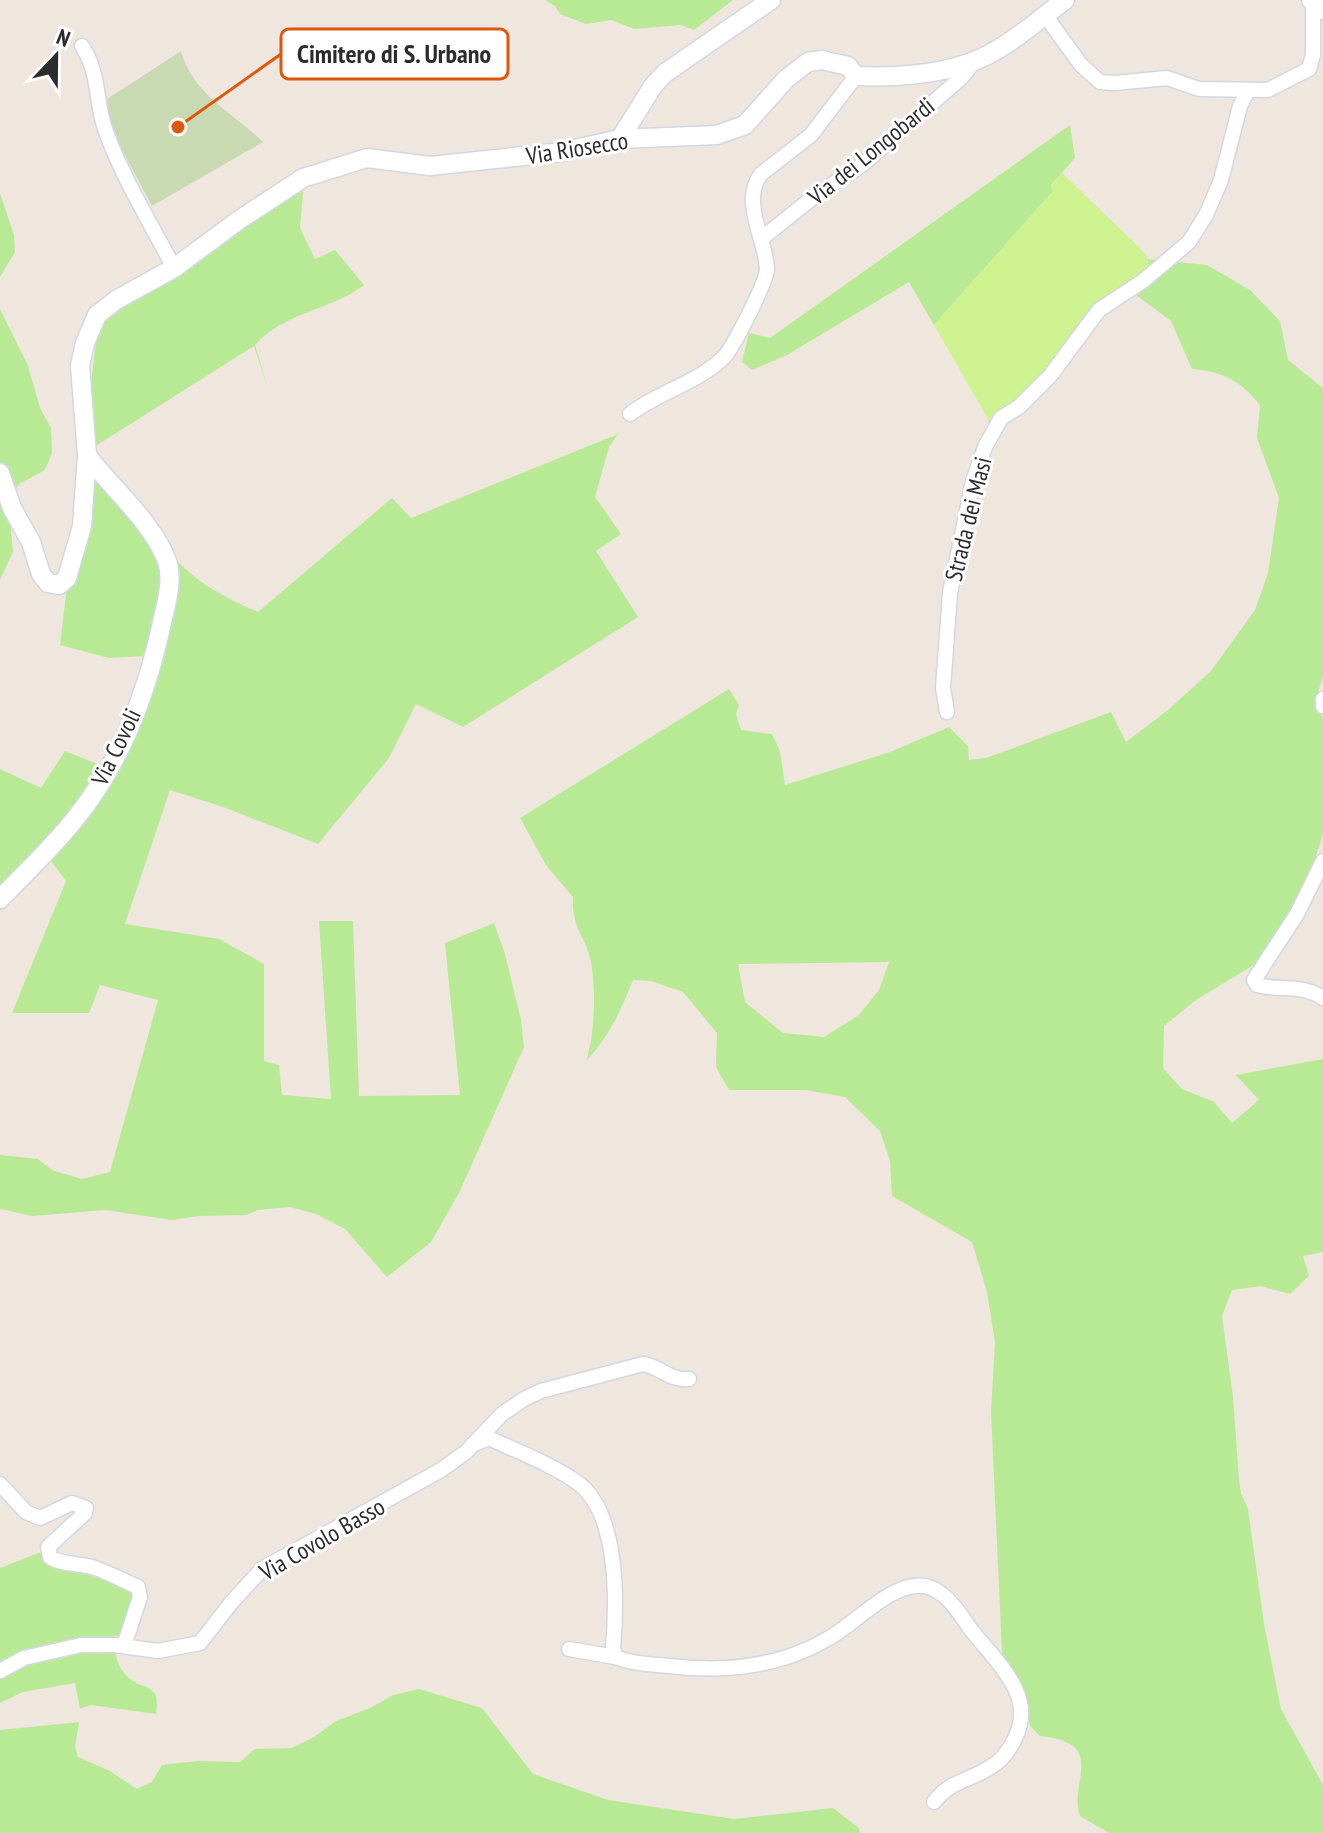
<svg xmlns="http://www.w3.org/2000/svg" width="1323" height="1833" viewBox="0 0 1323 1833" font-family="'PT Sans Narrow',sans-serif">
  <style>
    .green { fill: #b8ea95; fill-rule: evenodd }
    .cemetery { fill: #c9dab3 }
    .pitch { fill: #cff290 }
    .lines { fill: none; stroke-linecap: round; stroke-linejoin: round }
    .minor-casing { stroke: #d2d7e6; stroke-width: 17 }
    .tertiary-casing { stroke: #d2d7e6; stroke-width: 21 }
    .minor { stroke: #fff; stroke-width: 14 }
    .tertiary { stroke: #fff; stroke-width: 18 }
    .labels { text-anchor: middle; dominant-baseline: central; stroke-width: 6; stroke-linejoin: round; paint-order: stroke }
    .street-label { font-size: 24px; fill: #2c2c2c; stroke: #fff }
    .leader { fill: none; stroke: #df570e; stroke-width: 3 }
    .callout-dot { fill: #df570e; stroke: #fff; stroke-width: 3 }
    .callout { fill: #fff; stroke: #df570e; stroke-width: 3 }
    .callout-label { font-size: 26px; text-anchor: middle; font-weight: bold; fill: #2c2c2c }
  </style>
  <rect width="100%" height="100%" fill="#efe6dd"/>
  <!-- green -->
  <g class="green">
    <path d="M545,0H733L694,30L681,25L634,29L612,20L586,24L560,14L555,6Z"/>
    <path d="M1070,125L1075,158L1051,185L1054,190L934,325L909,282L787,355L752,370L742,362L749,333L770,338Z"/>
    <path d="M304,183L300,228L315,259L335,250L364,285C330,311 284,312 255,345L268,389L254,346L94,447L101,461L173,556C196,583 226,598 258,612L392,498L411,518L618,434L609,447L595,497L621,534L596,551L638,617L463,727L416,704L389,758L318,844L223,807L170,790L125,924L219,939L264,964V1061L279,1065L282,1095L331,1099L319,921H353L359,1096L460,1095L445,943L494,923L505,954L521,1020L524,1047L459,1193L431,1242L387,1277L345,1229L316,1214L290,1207L258,1210L246,1215L199,1216L172,1220L105,1210L32,1216L0,1209V1155L38,1159L52,1170L82,1179L110,1172L158,1000L100,985L89,1013H12L66,881L51,861L0,911V769L41,788L65,751L105,767L147,656L109,658L60,645L96,342L103,324L111,313Z"/>
    <path d="M0,193L14,235L15,252L0,277Z"/>
    <path d="M1147,259L1207,265L1250,290L1280,321L1288,360L1323,388V677L1315,702L1323,718V834L1308,881L1262,960L1196,1000L1164,1026L1163,1068L1182,1089L1214,1102L1232,1123L1259,1100L1236,1075L1323,1059V1252L1303,1256L1309,1276L1290,1294L1261,1286L1232,1290L1222,1316L1233,1397L1239,1480L1241,1493L1248,1509L1264,1624L1281,1709L1323,1785V1833H1109L1080,1816C1068,1782 1109,1743 1040,1736L1031,1727L1002,1653L991,1412L995,1342L987,1292L972,1242L892,1196L890,1161L880,1131L845,1097L806,1090H729L716,1067L717,1033L683,992L651,981L633,980C621,1010 609,1037 586,1061C595,1036 596,989 591,962C586,936 571,928 573,897L546,865L520,818L729,689L739,705L736,714L741,730L772,734L780,751L785,785L890,752L949,727L968,746L969,760L986,758L1111,712L1126,742L1168,710L1211,671L1255,610L1268,573L1279,498L1257,438L1260,405C1241,381 1222,371 1192,369L1171,321L1132,292L1152,278ZM889,962L879,990L859,1015L824,1037L783,1033L745,1002L738,964Z"/>
    <path d="M0,309L28,366L40,408L51,428L52,453L45,470L19,484L8,501L13,552L0,580Z"/>
    <path d="M41,1552L44,1557L137,1581L130,1638L113,1635C115,1648 115,1662 124,1673C140,1693 162,1679 156,1714L91,1705L80,1709L75,1683L23,1692L0,1703V1568Z"/>
    <path d="M419,1689L482,1708L533,1774L608,1800L734,1819L833,1808L859,1828L860,1833H0V1730L79,1722L75,1747L78,1757L110,1771L137,1789L152,1782L162,1765L198,1761L240,1762L255,1749L292,1748L314,1737L336,1721L370,1708L393,1695Z"/>
  </g>
  <!-- cemetery -->
  <path class="cemetery" d="M181,51C193,95 234,113 263,142L152,206L98,105Z"/>
  <!-- pitch -->
  <path class="pitch" d="M1062,173L1145,253L1152,278L1112,304L1031,404L1000,431L988,426V419L934,325L1053,191L1051,186Z"/>
  <g class="lines">
    <defs>
      <g id="minor">
        <path d="M1045,15L1081,65L1100,82L1115,83L1167,78L1199,89L1268,90L1309,69L1313,55V2"/>
        <path d="M82,46C100,74 95,99 105,129C122,177 150,222 174,268"/>
        <path d="M761,239L816,195L863,164L962,77L976,59"/>
        <path d="M630,414C658,392 698,383 724,357C733,348 767,281 767,269C766,240 740,201 761,174L811,135L856,76"/>
        <path d="M1323,699V706"/>
        <path d="M947,712L943,688L950,593L973,481L985,447L1001,418L1019,407L1050,376L1099,310L1143,281L1189,242L1206,215L1221,180L1240,106L1248,90"/>
        <path d="M1323,861L1297,914L1254,980L1257,985C1279,991 1304,984 1323,998"/>
        <path d="M472,1445L489,1438C518,1452 552,1464 578,1483C619,1514 617,1602 613,1648L615,1657C633,1664 650,1664 669,1666C728,1673 787,1666 837,1633C860,1618 886,1590 914,1586C940,1582 957,1609 969,1627C993,1659 1036,1693 1016,1736C1010,1750 1002,1761 989,1768C967,1782 951,1780 934,1802"/>
        <path d="M0,1484L26,1512L40,1518L72,1503L86,1508L85,1513L48,1547L50,1557C61,1565 81,1563 95,1568C109,1573 124,1581 138,1587L140,1597L124,1646"/>
        <path d="M569,1649L615,1657"/>
        <path d="M0,1671L24,1658L81,1645H115L158,1651L200,1643L231,1603L262,1569L441,1470L466,1452L502,1414L524,1399L541,1391L643,1364C661,1367 670,1381 689,1379"/>
      </g>
      <g id="tertiary">
        <path d="M1311,0L1323,10"/>
        <path d="M620,139L653,86L665,73L771,0"/>
        <path d="M0,473L12,508L31,542L41,574L48,583L59,585L67,578L82,526L87,455L80,365L85,343L97,315L116,300L174,268L239,220L303,178L367,158L430,166L561,152L620,139L717,135L745,125L786,79L808,62L822,60L848,66L856,76C900,78 956,74 995,51C1020,37 1042,17 1065,0"/>
        <path d="M0,899C25,873 52,848 75,819C119,765 146,695 161,627C165,607 174,581 167,561C152,521 112,489 87,455"/>
      </g>
    </defs>
    <!-- minor casing -->
    <use href="#minor" class="minor-casing"/>
    <!-- tertiary casing -->
    <use href="#tertiary" class="tertiary-casing"/>
    <!-- minor -->
    <use href="#minor" class="minor"/>
    <!-- tertiary -->
    <use href="#tertiary" class="tertiary"/>
  </g>
  <g class="labels">
    <!-- street labels -->
    <g class="street-label">
      <text transform="translate(577 148) rotate(-9)">Via Riosecco</text>
      <text transform="translate(871 151) rotate(-39)">Via dei Longobardi</text>
      <text transform="translate(968 519) rotate(-76)">Strada dei Masi</text>
      <text transform="translate(116 747) rotate(-64)">Via Covoli</text>
      <text transform="translate(322 1539) rotate(-30)">Via Covolo Basso</text>
    </g>
  </g>
  <!-- callouts -->
  <path class="leader" d="M178 127L281 54"/>
  <circle class="callout-dot" cx="178" cy="127" r="8"/>
  <rect class="callout" x="281" y="29" width="227" height="50" rx="8"/>
  <g class="callout-label">
    <text x="394" y="63">Cimitero di S. Urbano</text>
  </g>
  <!-- north arrow -->
  <g transform="translate(56 56) rotate(22)" stroke="#ffffff" stroke-width="6" paint-order="stroke">
  <path d="M0-6L14 30L0 20L-14 30Z" fill="#2c2c2c"/>
  <text y="-12" font-size="22" font-weight="bold" text-anchor="middle" fill="#2c2c2c">N</text>
  </g>
</svg>
